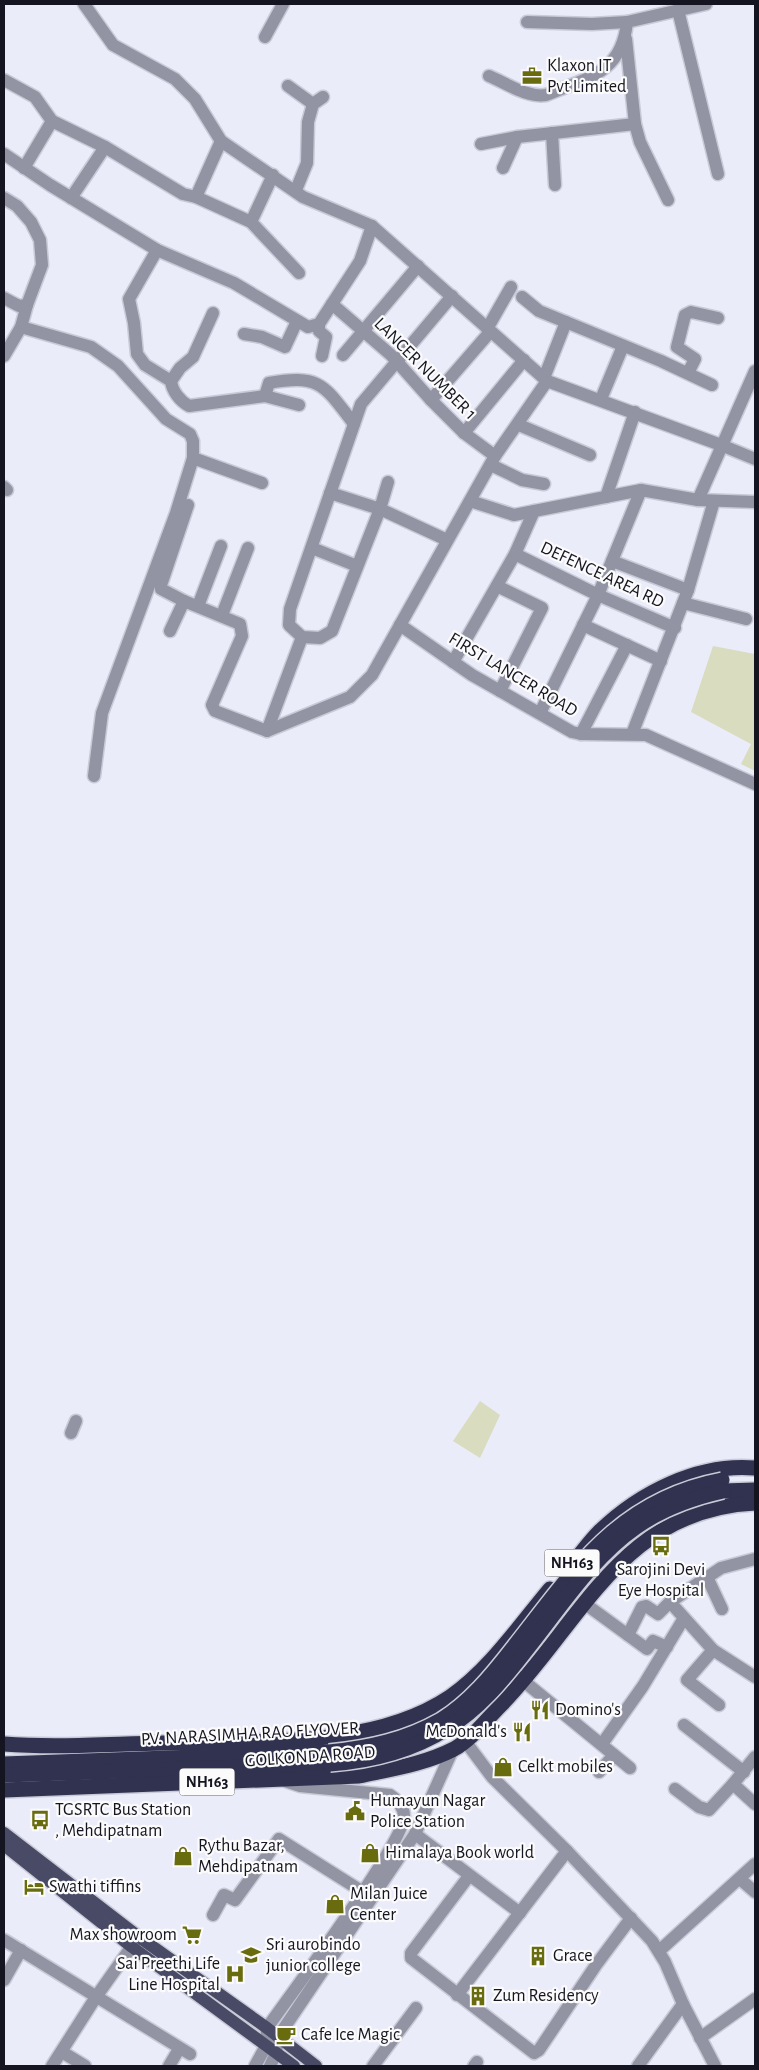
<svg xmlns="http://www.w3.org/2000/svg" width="759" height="2070" viewBox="0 0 759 2070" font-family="'Alegreya Sans',sans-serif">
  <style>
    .green { fill: #d9dcbe }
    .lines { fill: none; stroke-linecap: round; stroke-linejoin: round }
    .minor-casing { stroke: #c9cad7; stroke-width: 15 }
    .major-casing { stroke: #c9cad7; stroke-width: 15 }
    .highway-casing { stroke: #c9cad7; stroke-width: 18 }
    .minor { stroke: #9294a3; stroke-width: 12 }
    .major { stroke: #494b66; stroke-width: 12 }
    .highway { stroke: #31324f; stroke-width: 15 }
    .highway-bridge-casing { stroke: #c9cad7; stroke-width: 18; stroke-linecap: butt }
    .highway-bridge { stroke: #31324f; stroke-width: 15 }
    .labels { text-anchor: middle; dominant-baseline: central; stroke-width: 4.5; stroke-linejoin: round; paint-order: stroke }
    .shield { fill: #fbfbfb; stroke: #595a62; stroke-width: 1 }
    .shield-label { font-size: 16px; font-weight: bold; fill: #141520 }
    .poi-label { font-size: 18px; fill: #141520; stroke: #fbfbfb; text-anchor: start }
    .street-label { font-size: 18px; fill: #141520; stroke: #fbfbfb }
  </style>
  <rect width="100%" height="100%" fill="#ebecfa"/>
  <!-- green -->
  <g class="green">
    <path d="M713,646L755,654V771L741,764L751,744L691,712Z"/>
    <path d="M480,1401L500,1415L480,1458L453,1441Z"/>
  </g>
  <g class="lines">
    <defs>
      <g id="minor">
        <path d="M84,4L113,45L175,79L195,99L221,141L303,197L372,226L547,381L721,445L755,459"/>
        <path d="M678,10L718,174"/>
        <path d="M527,22L592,24L627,22"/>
        <path d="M265,37L283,4"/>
        <path d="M626,39L635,124L640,142L668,200"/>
        <path d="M489,76C506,83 527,98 546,95C586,78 622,74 627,22L706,4"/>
        <path d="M4,80L35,97L52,121L105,147L183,194L196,197L251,222L299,273"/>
        <path d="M288,86L313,104"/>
        <path d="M552,133L555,185"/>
        <path d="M481,144L517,137L635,124"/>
        <path d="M4,154L50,185L157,250L234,283L308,327L319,324L360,261L372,226"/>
        <path d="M24,168L52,121"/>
        <path d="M503,168L517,137"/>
        <path d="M296,190L307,163L308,122L313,104L323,97"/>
        <path d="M196,197L221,141"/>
        <path d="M4,198L17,206L31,222L40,240L42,265L27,305L21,327L4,356"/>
        <path d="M71,198L105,147"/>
        <path d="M251,222L273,175"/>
        <path d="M157,250L129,299L134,323L137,354L145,365L171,381C172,391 180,401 189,406L265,396L299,405"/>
        <path d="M522,297L539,311L661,361L712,385"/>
        <path d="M4,298L19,306L27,305"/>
        <path d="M332,304L391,355L431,400L464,433L495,456"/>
        <path d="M319,324V331L326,337L322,356"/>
        <path d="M21,327L91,347L118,366L166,419L190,434L193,441V458L176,513L102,713L94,776"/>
        <path d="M487,329L511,287"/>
        <path d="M244,334L262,337L285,347L297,321"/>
        <path d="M343,355L418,266"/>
        <path d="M688,373L695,359L677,347L685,315L691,312L718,318"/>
        <path d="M544,378L566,322"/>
        <path d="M171,381L180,368L193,357L213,313"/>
        <path d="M265,396L269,383C320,374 324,385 354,424"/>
        <path d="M601,399L623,346"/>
        <path d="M431,400L490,332"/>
        <path d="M519,425L590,455"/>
        <path d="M464,433L524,360"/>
        <path d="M193,458L262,483"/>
        <path d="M491,465L522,480L544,484"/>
        <path d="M388,482L380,509L332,631L320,638L302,637L289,625L290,609L361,404L452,296"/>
        <path d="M4,487L7,490"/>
        <path d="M330,493L380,509L447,540"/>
        <path d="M606,497L635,412"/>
        <path d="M698,500L755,371"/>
        <path d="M470,501L514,515L641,490L698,500L755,502"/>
        <path d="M188,505L161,585V589L184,601L240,624L242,636L212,705L215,711L267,731L350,697L372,675L495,456L547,381"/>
        <path d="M312,548L357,566"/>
        <path d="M515,554L598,595L675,628"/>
        <path d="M612,561L688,590"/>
        <path d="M497,586L542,608L500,691"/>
        <path d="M683,603L746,619"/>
        <path d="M198,606L221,546"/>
        <path d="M222,615L248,548"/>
        <path d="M400,625L472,675L572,732L581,734L646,735L755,784"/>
        <path d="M583,625L661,661"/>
        <path d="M170,631L184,601"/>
        <path d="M453,662L515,554L534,511"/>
        <path d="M540,713L598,595L641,490"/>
        <path d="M267,731L302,637"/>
        <path d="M581,734L627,645"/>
        <path d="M632,734L688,590L714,501"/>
        <path d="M71,1433L76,1421"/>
        <path d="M707,1577L722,1609"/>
        <path d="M670,1602L713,1650L755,1677"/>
        <path d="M584,1603L647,1649L653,1641L667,1647"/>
        <path d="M628,1635L642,1607L646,1606L658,1614L670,1602L721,1568L755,1559"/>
        <path d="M713,1650L687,1680L719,1705"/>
        <path d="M515,1674L630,1768"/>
        <path d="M684,1725L744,1772"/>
        <path d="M465,1741L492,1777L567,1851L652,1941L665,1962L683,2004L715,2066"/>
        <path d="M602,1744L643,1686L684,1618"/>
        <path d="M755,1757L733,1784L755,1804"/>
        <path d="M599,1772L614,1755"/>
        <path d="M675,1789L699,1807L709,1810L733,1784"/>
        <path d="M415,1834L520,1913"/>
        <path d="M469,1876L411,1953V1958L534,2053L539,2050L596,1965L631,1918"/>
        <path d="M740,1879L755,1892"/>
        <path d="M213,1915L224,1895L235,1900L279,1839L363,1892"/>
        <path d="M4,1940L190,2054"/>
        <path d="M659,1951L755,1864"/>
        <path d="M4,1980L21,1950"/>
        <path d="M457,1995L567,1851"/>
        <path d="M700,2038L755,1999"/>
        <path d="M62,2052L85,2066"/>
        <path d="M52,2066L96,1997L137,1939"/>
        <path d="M169,2066L179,2049"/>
        <path d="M255,2066L266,2046L267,2028C289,1997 405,1842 404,1816C404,1806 397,1800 390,1795L300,1786L285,1781"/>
        <path d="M270,2066L276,2053L278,2037L415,1834L453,1749"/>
        <path d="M373,2066L416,2008"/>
        <path d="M474,2066L477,2062"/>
        <path d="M638,2066L683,2004"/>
      </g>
      <g id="major">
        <path d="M4,1833L139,1937L267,2028L316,2066"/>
        <path d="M4,1845L132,1947L294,2066"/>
      </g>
      <g id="highway">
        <path d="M723,1491L755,1490"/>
        <path d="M572,1564C581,1554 589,1542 599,1532C639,1493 698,1463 755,1468"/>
        <path d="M4,1744C56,1748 110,1744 163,1743C254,1740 371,1750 450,1697C490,1669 519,1626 550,1589"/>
        <path d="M4,1764L329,1752"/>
        <path d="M4,1775L330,1764"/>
        <path d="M4,1790L359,1776C391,1769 425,1764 454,1749C472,1739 486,1720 501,1705C582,1622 622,1509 755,1503"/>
      </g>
    </defs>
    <!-- minor casing -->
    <use href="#minor" class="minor-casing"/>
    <!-- major casing -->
    <use href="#major" class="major-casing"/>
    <!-- highway casing -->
    <use href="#highway" class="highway-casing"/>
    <!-- minor -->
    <use href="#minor" class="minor"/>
    <!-- major -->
    <use href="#major" class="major"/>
    <!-- highway -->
    <use href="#highway" class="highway"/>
    <defs>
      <g id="highway-bridge">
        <path d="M329,1752C369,1748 406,1740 441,1720C470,1702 492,1675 513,1648C574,1571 617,1500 722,1480"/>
        <path d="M330,1764C372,1761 412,1751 448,1728C479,1709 501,1682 523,1654C558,1611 590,1559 636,1527C662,1509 692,1498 723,1491"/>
      </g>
    </defs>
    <!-- highway-bridge casing -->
    <use href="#highway-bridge" class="highway-bridge-casing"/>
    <!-- highway-bridge -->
    <use href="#highway-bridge" class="highway-bridge"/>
  </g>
  <!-- icons -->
  <defs>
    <symbol id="office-bare" viewBox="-9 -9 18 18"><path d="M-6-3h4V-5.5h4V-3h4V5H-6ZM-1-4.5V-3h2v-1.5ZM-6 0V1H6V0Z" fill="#696c0e" stroke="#fbfbfb" stroke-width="2.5" paint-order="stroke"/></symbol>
    <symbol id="bus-bare" viewBox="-9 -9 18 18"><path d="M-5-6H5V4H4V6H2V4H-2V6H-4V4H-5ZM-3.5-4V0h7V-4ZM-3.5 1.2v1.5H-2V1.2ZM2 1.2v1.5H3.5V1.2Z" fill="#696c0e" stroke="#fbfbfb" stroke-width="2.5" paint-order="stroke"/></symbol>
    <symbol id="restaurant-bare" viewBox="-9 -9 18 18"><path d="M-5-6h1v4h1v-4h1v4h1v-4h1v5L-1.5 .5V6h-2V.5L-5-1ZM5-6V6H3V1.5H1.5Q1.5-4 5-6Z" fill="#696c0e" stroke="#fbfbfb" stroke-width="2.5" paint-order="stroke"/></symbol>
    <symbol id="shop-bare" viewBox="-9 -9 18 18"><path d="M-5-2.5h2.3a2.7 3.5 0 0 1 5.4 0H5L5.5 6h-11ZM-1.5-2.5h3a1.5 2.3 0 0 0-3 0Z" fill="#696c0e" stroke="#fbfbfb" stroke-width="2.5" paint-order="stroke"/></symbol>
    <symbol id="civic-bare" viewBox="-9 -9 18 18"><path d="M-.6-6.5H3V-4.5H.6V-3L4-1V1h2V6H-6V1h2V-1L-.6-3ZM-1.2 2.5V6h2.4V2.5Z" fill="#696c0e" stroke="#fbfbfb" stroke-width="2.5" paint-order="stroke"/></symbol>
    <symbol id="hotel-bare" viewBox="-9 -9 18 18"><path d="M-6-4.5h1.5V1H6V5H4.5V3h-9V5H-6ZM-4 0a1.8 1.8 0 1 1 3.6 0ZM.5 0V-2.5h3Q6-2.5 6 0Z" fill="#696c0e" stroke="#fbfbfb" stroke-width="2.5" paint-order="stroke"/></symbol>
    <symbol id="supermarket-bare" viewBox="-9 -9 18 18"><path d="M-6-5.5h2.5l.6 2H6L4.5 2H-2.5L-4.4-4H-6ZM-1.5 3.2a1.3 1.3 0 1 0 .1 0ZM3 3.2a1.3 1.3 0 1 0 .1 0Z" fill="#696c0e" stroke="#fbfbfb" stroke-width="2.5" paint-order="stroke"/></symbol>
    <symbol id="university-bare" viewBox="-9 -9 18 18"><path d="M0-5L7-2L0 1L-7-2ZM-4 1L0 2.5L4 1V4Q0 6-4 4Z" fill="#696c0e" stroke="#fbfbfb" stroke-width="2.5" paint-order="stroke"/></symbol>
    <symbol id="building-bare" viewBox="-9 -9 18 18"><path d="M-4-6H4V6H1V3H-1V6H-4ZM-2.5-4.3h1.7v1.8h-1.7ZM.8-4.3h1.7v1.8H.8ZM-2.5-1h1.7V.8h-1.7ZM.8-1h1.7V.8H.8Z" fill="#696c0e" stroke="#fbfbfb" stroke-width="2.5" paint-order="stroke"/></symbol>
    <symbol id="hospital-bare" viewBox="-9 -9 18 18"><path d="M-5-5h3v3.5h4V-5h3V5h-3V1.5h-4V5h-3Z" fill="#696c0e" stroke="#fbfbfb" stroke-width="2.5" paint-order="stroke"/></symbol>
    <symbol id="cafe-bare" viewBox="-9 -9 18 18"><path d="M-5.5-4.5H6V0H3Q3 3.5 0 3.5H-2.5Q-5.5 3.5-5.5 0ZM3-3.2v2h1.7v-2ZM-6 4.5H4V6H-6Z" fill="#696c0e" stroke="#fbfbfb" stroke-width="2.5" paint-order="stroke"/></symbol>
  </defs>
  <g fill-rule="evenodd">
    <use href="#office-bare" x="518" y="62" width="28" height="28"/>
    <use href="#bus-bare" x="647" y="1532" width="28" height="28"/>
    <use href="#restaurant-bare" x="526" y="1696" width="28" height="28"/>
    <use href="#restaurant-bare" x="508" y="1718" width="28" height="28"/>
    <use href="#shop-bare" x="489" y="1753" width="28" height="28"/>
    <use href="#civic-bare" x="341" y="1797" width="28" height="28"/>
    <use href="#bus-bare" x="26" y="1806" width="28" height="28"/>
    <use href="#shop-bare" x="356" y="1839" width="28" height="28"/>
    <use href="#shop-bare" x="169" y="1842" width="28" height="28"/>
    <use href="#hotel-bare" x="20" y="1873" width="28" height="28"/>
    <use href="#shop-bare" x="321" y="1890" width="28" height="28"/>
    <use href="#supermarket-bare" x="178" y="1921" width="28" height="28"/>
    <use href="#university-bare" x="237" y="1941" width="28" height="28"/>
    <use href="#building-bare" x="524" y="1942" width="28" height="28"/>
    <use href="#hospital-bare" x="221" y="1960" width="28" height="28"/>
    <use href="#building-bare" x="464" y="1982" width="28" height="28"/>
    <use href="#cafe-bare" x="272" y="2021" width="28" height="28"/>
  </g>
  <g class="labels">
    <!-- shield labels -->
    <g class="shield">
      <rect x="544.5" y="1549.5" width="55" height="27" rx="4"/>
      <rect x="179.5" y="1768.5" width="55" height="27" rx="4"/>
    </g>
    <g class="shield-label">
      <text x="572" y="1563">NH163</text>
      <text x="207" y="1782">NH163</text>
    </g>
    <!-- poi labels -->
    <g class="poi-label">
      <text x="547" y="66">Klaxon IT<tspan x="547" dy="21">Pvt Limited</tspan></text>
      <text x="661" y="1570" text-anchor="middle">Sarojini Devi<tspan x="661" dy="21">Eye Hospital</tspan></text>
      <text x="555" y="1710">Domino's</text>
      <text x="507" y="1732" text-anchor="end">McDonald's</text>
      <text x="518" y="1767">Celkt mobiles</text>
      <text x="370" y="1801">Humayun Nagar<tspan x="370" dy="21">Police Station</tspan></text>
      <text x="55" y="1810">TGSRTC Bus Station<tspan x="55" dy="21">, Mehdipatnam</tspan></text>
      <text x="198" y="1846">Rythu Bazar,<tspan x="198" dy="21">Mehdipatnam</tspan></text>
      <text x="385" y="1853">Himalaya Book world</text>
      <text x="49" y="1887">Swathi tiffins</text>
      <text x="350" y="1894">Milan Juice<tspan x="350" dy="21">Center</tspan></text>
      <text x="177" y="1935" text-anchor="end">Max showroom</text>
      <text x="266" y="1945">Sri aurobindo<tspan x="266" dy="21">junior college</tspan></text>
      <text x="553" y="1956">Grace</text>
      <text x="220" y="1964" text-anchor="end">Sai Preethi Life<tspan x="220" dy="21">Line Hospital</tspan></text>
      <text x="493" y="1996">Zum Residency</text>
      <text x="301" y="2035">Cafe Ice Magic</text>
    </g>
    <!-- street labels -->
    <g class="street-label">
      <text transform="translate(425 369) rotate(45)">LANCER NUMBER 1</text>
      <text transform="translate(602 575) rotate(25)">DEFENCE AREA RD</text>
      <text transform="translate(513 675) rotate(31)">FIRST LANCER ROAD</text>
      <text transform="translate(250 1734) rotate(-3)">P.V. NARASIMHA RAO FLYOVER</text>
      <text transform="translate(310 1757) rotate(-4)">GOLKONDA ROAD</text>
    </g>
  </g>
  <!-- border -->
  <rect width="759" height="2070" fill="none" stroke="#141520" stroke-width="10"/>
</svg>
